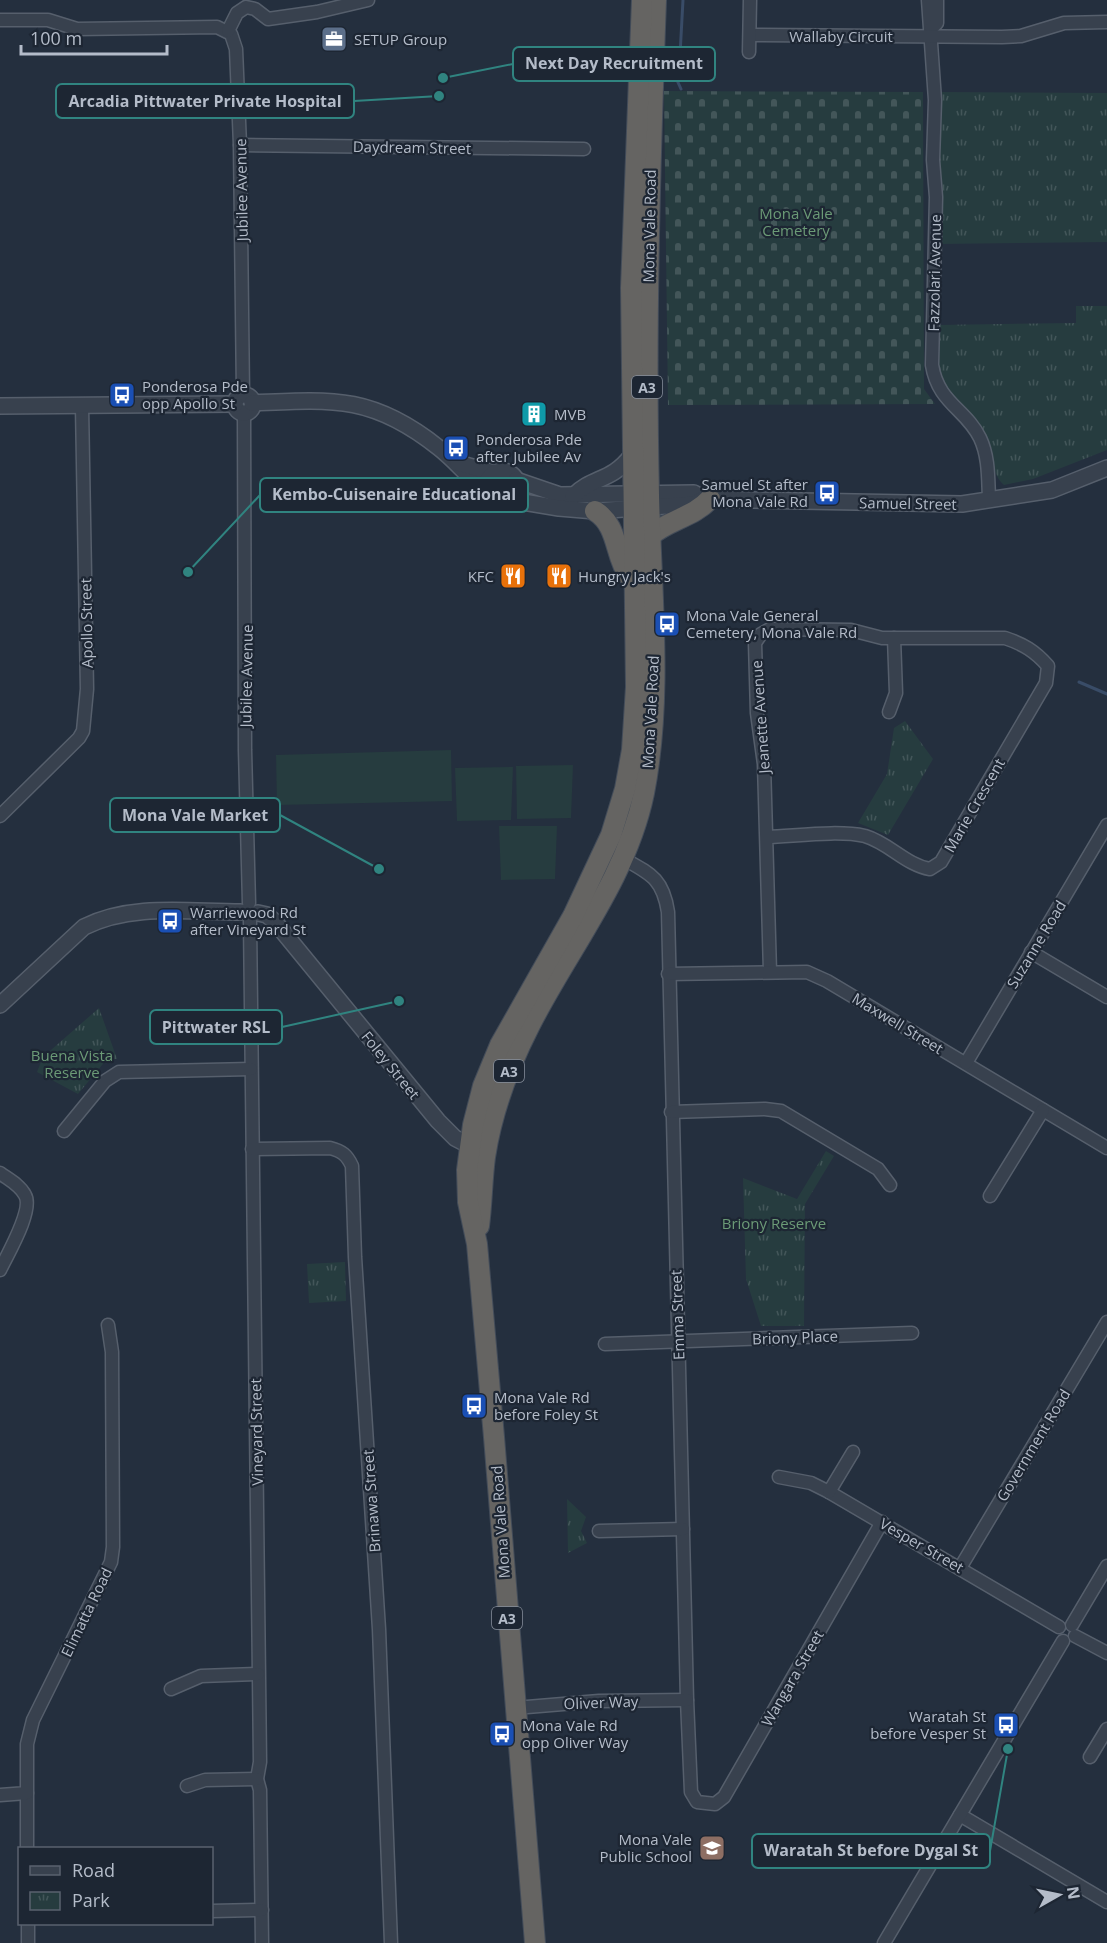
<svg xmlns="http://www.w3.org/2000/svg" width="1107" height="1943" viewBox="0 0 1107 1943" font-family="'Open Sans',sans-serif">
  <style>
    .grass { fill: #263c3f }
    .cemetery { fill: url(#cemetery-stones) }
    .park { fill: url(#park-tufts) }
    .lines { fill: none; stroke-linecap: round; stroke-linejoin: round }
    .stream { stroke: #394c67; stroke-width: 3 }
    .minor-casing { stroke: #565f6c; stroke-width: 15 }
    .tertiary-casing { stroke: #565f6c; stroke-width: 18 }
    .trunk-casing { stroke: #434c59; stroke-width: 22 }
    .minor { stroke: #38414e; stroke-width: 12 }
    .tertiary { stroke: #38414e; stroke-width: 15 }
    .trunk { stroke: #656462; stroke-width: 20 }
    .labels { text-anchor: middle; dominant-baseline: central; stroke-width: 4.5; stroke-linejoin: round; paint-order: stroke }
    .shield { fill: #1d2633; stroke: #878f9c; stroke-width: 1.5 }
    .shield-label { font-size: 14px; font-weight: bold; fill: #b4bcc9 }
    .street-label { font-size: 15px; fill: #b4bcc9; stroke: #1d2633 }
    .poi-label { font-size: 15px; fill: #b4bcc9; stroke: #1d2633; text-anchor: start }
    .park-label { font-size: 15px; fill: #6b9a76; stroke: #1d2633 }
    .leader { fill: none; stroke: #308480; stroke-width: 2 }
    .callout-dot { fill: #308480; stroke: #1d2633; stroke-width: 2 }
    .callout { fill: #1d2633; stroke: #308480; stroke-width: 2 }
    .callout-label { font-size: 16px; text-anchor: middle; font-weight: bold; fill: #b4bcc9 }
  </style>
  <defs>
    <pattern id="cemetery-stones" width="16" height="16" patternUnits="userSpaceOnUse" patternTransform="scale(1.5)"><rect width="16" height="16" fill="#263c3f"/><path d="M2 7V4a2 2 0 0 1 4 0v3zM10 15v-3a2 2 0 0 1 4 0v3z" fill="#435659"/></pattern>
    <pattern id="park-tufts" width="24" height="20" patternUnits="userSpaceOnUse" patternTransform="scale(1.5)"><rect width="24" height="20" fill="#263c3f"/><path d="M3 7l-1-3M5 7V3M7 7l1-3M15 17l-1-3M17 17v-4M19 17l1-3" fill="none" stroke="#435659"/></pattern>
  </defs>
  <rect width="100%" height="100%" fill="#242f3e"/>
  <!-- grass -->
  <g class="grass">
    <path d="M451,750L452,801L277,805L276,755Z"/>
    <path d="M573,765L571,818L517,819L516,766Z"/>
    <path d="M513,767L511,820L457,821L455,768Z"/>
    <path d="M499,826H557L555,879L501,880Z"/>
  </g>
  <!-- cemetery -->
  <path class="cemetery" d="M664,91L923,92L924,389L935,404L668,405Z"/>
  <!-- park -->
  <g class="park">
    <path d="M938,92L1107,93V242L937,244Z"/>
    <path d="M1076,306H1107V450L1033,479L1004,485C991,474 995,457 987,443C976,422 956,409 943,389C932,372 937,344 938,325L1076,323Z"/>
    <path d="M905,721L933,759L888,835L858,823L887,774L894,728Z"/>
    <path d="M99,1008L117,1059H107L78,1094L37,1072L43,1057Z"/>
    <path d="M826,1151L834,1156L805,1204L804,1326H761L746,1279L743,1178L797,1199Z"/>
    <path d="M345,1262L346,1301L309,1303L307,1264Z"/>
    <path d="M567,1499L586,1517L581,1531L587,1543L568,1553Z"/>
  </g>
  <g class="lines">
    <!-- stream -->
    <g class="stream">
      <path d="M681,89L676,78L680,55L683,0"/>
      <path d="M1079,682L1107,694"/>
    </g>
    <defs>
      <g id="minor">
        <path d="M928,0L935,100L933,160L936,197L932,365C938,403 966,409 980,438C989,457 988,478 989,499"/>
        <path d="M0,20H48L77,29L217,27L231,34L236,49L240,145L243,395"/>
        <path d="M931,29L937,23V0"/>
        <path d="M228,31L237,13L246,7L255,9L268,19L317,12L368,0"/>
        <path d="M750,35L1002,37L1021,36L1064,23L1107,22"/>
        <path d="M749,52L750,0"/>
        <path d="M240,145L584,149"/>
        <path d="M244,413L245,750L249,903"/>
        <path d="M889,712L896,693L894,638"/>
        <path d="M0,816L79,738L83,731L87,689L82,406"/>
        <path d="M767,837C796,836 838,830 865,836C889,843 906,865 930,869L941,862L1046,683L1048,666C1035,651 1023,644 1005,638H882L851,630L770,629L761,634L755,643L757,713L764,764L770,972"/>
        <path d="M624,859C651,874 663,879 668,912L687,1700L691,1792L697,1802L715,1804L724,1797L882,1522"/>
        <path d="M250,921L260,1762L257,1779L260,1790L262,1943"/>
        <path d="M1031,952L1107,997"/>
        <path d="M668,974L807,972L827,981L1107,1148"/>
        <path d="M966,1063L1107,825"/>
        <path d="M671,1112L765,1109L781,1111L878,1169L890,1185"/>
        <path d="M64,1131L105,1081L119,1072L251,1069"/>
        <path d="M252,1149L330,1148C342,1151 347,1155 352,1166L355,1257L379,1629L391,1943"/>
        <path d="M0,1173C8,1179 20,1185 25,1195C34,1210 7,1255 0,1270"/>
        <path d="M990,1196L1043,1110"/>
        <path d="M605,1344L912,1333"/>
        <path d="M779,1477L811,1483L829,1492L1059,1627"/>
        <path d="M829,1492L853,1452"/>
        <path d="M599,1531L683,1529"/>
        <path d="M960,1568L1107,1322"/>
        <path d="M1072,1625L1107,1566"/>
        <path d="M1075,1636L1107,1653"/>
        <path d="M171,1689L201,1676L258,1674"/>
        <path d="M515,1708L599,1701L687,1700"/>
        <path d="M1090,1757L1107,1729"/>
        <path d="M187,1786L205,1780L257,1779"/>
        <path d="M27,1793V1848"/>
        <path d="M0,1795L27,1793V1744L33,1720L111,1562L113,1547L112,1352L108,1325"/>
        <path d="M960,1815L1107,1902"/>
        <path d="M212,1911L262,1910"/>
        <path d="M28,1924V1943"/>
        <path d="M884,1943L1063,1641"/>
      </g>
      <g id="tertiary">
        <circle cx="244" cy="404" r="9"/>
        <path d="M252,403C332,399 373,395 439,448C457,462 468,478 487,491"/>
        <path d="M0,406L235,404"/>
        <path d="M458,463L494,473"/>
        <circle cx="502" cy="487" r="16"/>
        <path d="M516,480L560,495L694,493L703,499"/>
        <path d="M573,496C593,476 611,482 631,456"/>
        <path d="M511,500L559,508L595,511L694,504L703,499L962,504L1052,490L1107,468"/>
        <path d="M258,913L267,915L275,922L438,1121L455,1138L478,1150"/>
        <path d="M0,1005L84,927C131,903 189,912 241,912"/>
      </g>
      <g id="trunk">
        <path d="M595,511C619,526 614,555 629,576"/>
        <path d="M650,536C668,520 694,517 710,499"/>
        <path d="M479,1226C482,1203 482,1180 485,1157C492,1111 509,1066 530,1025C569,948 626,880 644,793C663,696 651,593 649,495C645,330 650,165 656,0"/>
        <path d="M535,1943L494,1437L477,1244L468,1202L467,1170L473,1125L483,1086L500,1045L573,916L611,835L625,789L632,750L636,687L631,288L642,0"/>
      </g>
    </defs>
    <!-- minor casing -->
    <use href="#minor" class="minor-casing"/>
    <!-- tertiary casing -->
    <use href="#tertiary" class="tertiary-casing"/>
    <!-- trunk casing -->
    <use href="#trunk" class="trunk-casing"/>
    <!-- minor -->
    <use href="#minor" class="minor"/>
    <!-- tertiary -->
    <use href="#tertiary" class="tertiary"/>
    <!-- trunk -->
    <use href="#trunk" class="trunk"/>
  </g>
  <!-- icons -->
  <defs>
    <symbol id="office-square" viewBox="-11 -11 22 22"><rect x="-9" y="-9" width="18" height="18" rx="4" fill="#5c6f8a" stroke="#1d2633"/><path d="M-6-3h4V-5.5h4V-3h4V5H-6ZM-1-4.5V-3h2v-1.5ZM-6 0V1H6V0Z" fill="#fff"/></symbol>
    <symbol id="bus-square" viewBox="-11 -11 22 22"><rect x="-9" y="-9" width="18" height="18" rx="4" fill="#1a4fb4" stroke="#1d2633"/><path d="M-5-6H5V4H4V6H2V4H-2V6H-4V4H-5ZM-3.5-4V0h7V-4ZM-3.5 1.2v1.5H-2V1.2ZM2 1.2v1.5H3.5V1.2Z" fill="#fff"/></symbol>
    <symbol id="building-square" viewBox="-11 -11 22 22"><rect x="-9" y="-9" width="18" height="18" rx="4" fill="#0f9aa8" stroke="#1d2633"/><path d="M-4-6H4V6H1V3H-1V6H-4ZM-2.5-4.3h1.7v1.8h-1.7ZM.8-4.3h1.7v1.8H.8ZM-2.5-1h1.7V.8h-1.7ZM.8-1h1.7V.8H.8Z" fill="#fff"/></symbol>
    <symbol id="restaurant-square" viewBox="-11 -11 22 22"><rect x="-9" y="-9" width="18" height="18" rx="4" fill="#e8710a" stroke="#1d2633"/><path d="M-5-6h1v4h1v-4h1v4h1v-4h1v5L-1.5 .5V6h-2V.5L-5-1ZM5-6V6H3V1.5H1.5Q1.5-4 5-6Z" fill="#fff"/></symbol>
    <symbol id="school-square" viewBox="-11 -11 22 22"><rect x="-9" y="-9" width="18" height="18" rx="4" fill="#8d6e63" stroke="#1d2633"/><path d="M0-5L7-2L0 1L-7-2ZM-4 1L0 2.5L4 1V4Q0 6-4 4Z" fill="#fff"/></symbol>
  </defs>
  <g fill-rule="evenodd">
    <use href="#office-square" x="319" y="24" width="30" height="30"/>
    <use href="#bus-square" x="107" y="380" width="30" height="30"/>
    <use href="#building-square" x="519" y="399" width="30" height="30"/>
    <use href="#bus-square" x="441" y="433" width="30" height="30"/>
    <use href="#bus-square" x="812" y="478" width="30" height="30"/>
    <use href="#restaurant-square" x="498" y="561" width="30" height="30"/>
    <use href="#restaurant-square" x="544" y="561" width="30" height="30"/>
    <use href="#bus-square" x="652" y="609" width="30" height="30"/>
    <use href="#bus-square" x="155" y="906" width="30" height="30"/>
    <use href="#bus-square" x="459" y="1391" width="30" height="30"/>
    <use href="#bus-square" x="991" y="1710" width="30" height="30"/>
    <use href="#bus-square" x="487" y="1719" width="30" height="30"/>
    <use href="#school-square" x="697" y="1833" width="30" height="30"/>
  </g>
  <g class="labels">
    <!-- shield labels -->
    <g class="shield">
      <rect x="632" y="376" width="30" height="22" rx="4.5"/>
      <rect x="494" y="1060" width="30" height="22" rx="4.5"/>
      <rect x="492" y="1607" width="30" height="22" rx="4.5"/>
    </g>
    <g class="shield-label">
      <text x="647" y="387">A3</text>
      <text x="509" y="1071">A3</text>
      <text x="507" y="1618">A3</text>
    </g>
    <!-- street labels -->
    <g class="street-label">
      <text x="841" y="36">Wallaby Circuit</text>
      <text transform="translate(412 147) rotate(1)">Daydream Street</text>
      <text transform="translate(241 190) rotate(-91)">Jubilee Avenue</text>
      <text transform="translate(649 226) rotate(-89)">Mona Vale Road</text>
      <text transform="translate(934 273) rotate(-89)">Fazzolari Avenue</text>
      <text transform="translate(908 503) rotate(1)">Samuel Street</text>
      <text transform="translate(86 623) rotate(-91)">Apollo Street</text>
      <text transform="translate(246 676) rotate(-89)">Jubilee Avenue</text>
      <text transform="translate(650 712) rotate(-87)">Mona Vale Road</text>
      <text transform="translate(760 717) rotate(-94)">Jeanette Avenue</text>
      <text transform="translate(974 805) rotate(-60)">Marie Crescent</text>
      <text transform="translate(1036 944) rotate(-59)">Suzanne Road</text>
      <text transform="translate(898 1023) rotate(31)">Maxwell Street</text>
      <text transform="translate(391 1065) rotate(51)">Foley Street</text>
      <text transform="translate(677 1315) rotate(-92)">Emma Street</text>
      <text transform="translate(795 1337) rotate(-2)">Briony Place</text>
      <text transform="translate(256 1432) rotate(-91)">Vineyard Street</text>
      <text transform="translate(1033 1445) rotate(-59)">Government Road</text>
      <text transform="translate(371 1501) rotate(-94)">Brinawa Street</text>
      <text transform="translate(500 1522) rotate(-94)">Mona Vale Road</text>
      <text transform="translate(922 1545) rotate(30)">Vesper Street</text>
      <text transform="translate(86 1612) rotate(-64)">Elimatta Road</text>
      <text transform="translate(792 1678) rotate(-60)">Wangara Street</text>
      <text transform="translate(601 1702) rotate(-2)">Oliver Way</text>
    </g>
    <!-- poi labels -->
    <g class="poi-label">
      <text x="354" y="39">SETUP Group</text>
      <text x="142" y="386">Ponderosa Pde<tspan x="142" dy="17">opp Apollo St</tspan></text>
      <text x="554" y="414">MVB</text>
      <text x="476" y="439">Ponderosa Pde<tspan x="476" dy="17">after Jubilee Av</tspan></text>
      <text x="808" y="484" text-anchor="end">Samuel St after<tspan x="808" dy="17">Mona Vale Rd</tspan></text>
      <text x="494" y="576" text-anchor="end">KFC</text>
      <text x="578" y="576">Hungry Jack's</text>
      <text x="686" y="615">Mona Vale General<tspan x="686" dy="17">Cemetery, Mona Vale Rd</tspan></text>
      <text x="190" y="912">Warriewood Rd<tspan x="190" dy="17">after Vineyard St</tspan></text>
      <text x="494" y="1397">Mona Vale Rd<tspan x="494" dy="17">before Foley St</tspan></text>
      <text x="986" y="1716" text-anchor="end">Waratah St<tspan x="986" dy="17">before Vesper St</tspan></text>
      <text x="522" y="1725">Mona Vale Rd<tspan x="522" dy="17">opp Oliver Way</tspan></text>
      <text x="692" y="1839" text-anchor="end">Mona Vale<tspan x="692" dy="17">Public School</tspan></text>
    </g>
    <!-- park labels -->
    <g class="park-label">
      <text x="796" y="213">Mona Vale<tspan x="796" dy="17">Cemetery</tspan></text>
      <text x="72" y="1055">Buena Vista<tspan x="72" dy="17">Reserve</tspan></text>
      <text x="774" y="1223">Briony Reserve</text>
    </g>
  </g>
  <!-- callouts -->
  <path class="leader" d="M443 78L513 64M439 96L354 101M188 572L260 495M379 869L280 815M399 1001L282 1027M1008 1749L990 1851"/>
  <g class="callout-dot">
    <circle cx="443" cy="78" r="6"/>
    <circle cx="439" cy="96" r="6"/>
    <circle cx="188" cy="572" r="6"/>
    <circle cx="379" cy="869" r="6"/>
    <circle cx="399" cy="1001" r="6"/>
    <circle cx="1008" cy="1749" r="6"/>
  </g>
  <g class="callout">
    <rect x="513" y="47" width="202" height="34" rx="6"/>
    <rect x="56" y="84" width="298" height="34" rx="6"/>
    <rect x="260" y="478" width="268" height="34" rx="6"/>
    <rect x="110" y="798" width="170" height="34" rx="6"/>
    <rect x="150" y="1010" width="132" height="34" rx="6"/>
    <rect x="752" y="1834" width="238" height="34" rx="6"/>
  </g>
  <g class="callout-label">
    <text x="614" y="69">Next Day Recruitment</text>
    <text x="205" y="107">Arcadia Pittwater Private Hospital</text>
    <text x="394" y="500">Kembo-Cuisenaire Educational</text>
    <text x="195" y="821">Mona Vale Market</text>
    <text x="216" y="1033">Pittwater RSL</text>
    <text x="871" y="1856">Waratah St before Dygal St</text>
  </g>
  <!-- legend -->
  <rect x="18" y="1847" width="195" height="78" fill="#1d2633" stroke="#59626f" stroke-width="1.5"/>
  <rect x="30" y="1866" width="30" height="9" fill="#38414e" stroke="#59626f" stroke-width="1.5"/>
  <text x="72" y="1877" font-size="18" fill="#b4bcc9">Road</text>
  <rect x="30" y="1892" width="30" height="18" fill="url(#park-tufts)" stroke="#59626f" stroke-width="1.5"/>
  <text x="72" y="1907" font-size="18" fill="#b4bcc9">Park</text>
  <!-- north arrow -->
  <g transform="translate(1059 1895) rotate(81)" stroke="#1d2633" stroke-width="4.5" paint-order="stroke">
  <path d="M0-4.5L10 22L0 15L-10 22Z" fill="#b4bcc9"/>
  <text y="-9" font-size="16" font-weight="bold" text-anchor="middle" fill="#b4bcc9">N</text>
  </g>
  <!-- scale -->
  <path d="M21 45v9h146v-9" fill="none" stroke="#b4bcc9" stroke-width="3"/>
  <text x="30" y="45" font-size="18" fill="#b4bcc9" stroke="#1d2633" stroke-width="4.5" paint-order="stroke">100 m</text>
</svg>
